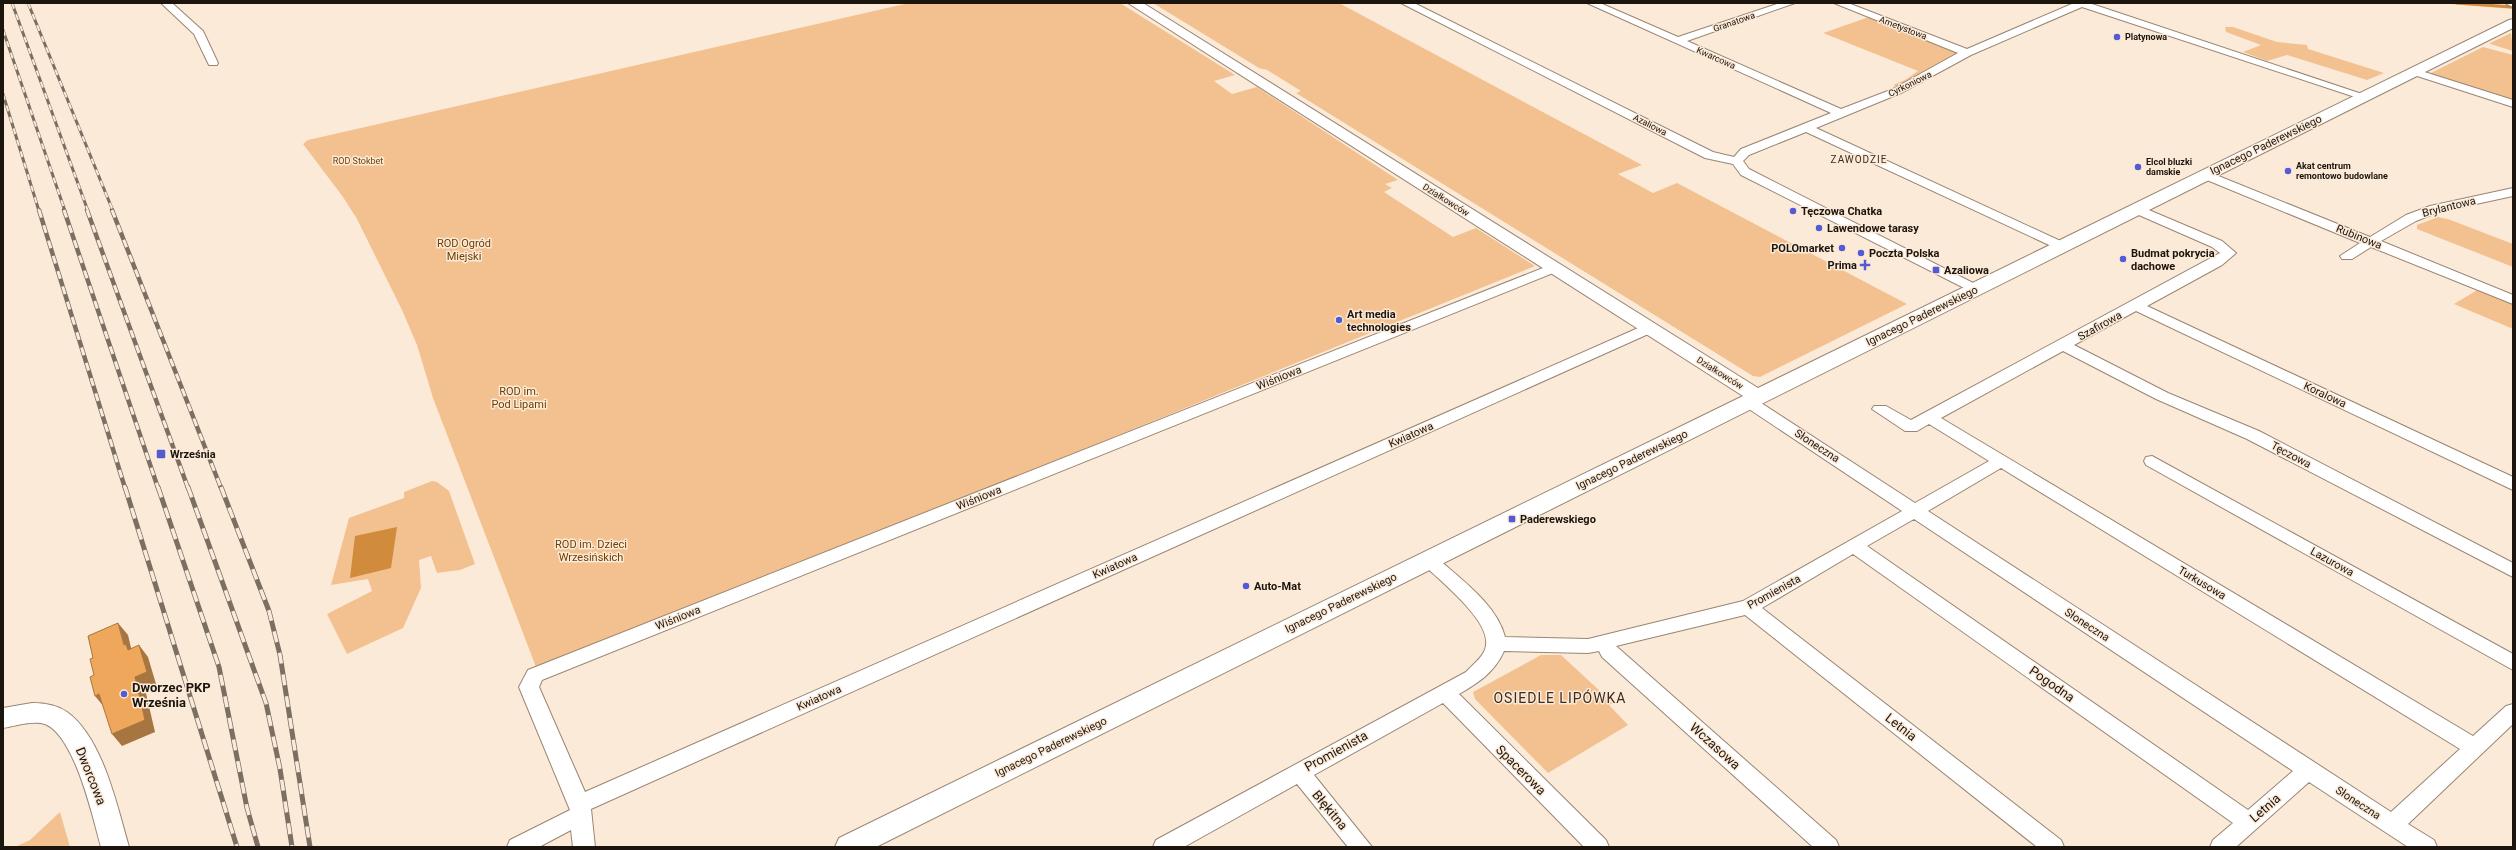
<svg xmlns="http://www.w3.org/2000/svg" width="2516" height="850" viewBox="0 0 2516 850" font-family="Roboto,sans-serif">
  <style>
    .green { fill: #f3c18f }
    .water { fill: #d08b3c }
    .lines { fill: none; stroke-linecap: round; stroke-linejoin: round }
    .stream { stroke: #d08b3c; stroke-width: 3 }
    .minor-casing { stroke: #998571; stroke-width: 2 }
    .tertiary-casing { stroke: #998571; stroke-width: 2 }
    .minor { fill: #fff; fill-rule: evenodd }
    .tertiary { fill: #fff; fill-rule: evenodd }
    .rail-far2-casing { stroke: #7b6f64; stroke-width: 3 }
    .rail-far1-casing { stroke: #7b6f64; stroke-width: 4.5 }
    .rail-casing { stroke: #7b6f64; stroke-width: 5 }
    .rail-far2 { stroke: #fcead9; stroke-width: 2; stroke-dasharray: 6; stroke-linecap: butt }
    .rail-far1 { stroke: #fcead9; stroke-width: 3; stroke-dasharray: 8; stroke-linecap: butt }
    .rail { stroke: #fcead9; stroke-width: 3.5; stroke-dasharray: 11; stroke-linecap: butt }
    .shaded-wall { fill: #a77640 }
    .building { fill: #efa85b; stroke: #a77640 }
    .poi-dot { fill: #545ad1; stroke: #fcead9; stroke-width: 1.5 }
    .labels { text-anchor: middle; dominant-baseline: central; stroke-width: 3; stroke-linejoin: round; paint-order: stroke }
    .far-street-label { font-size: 9px; fill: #1c150d; stroke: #fcead9 }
    .far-poi-label { font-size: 9px; font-weight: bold; fill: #1c150d; stroke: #fcead9; text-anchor: start }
    .far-park-label { font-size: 9px; fill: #6f4101; stroke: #fcead9 }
    .far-neighbourhood-label { font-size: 10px; letter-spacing: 1px; fill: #3c2c1b; stroke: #fcead9 }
    .street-label { font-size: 11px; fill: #1c150d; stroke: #fcead9 }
    .poi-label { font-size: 11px; font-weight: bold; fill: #1c150d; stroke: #fcead9; text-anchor: start }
    .park-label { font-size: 11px; fill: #6f4101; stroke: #fcead9 }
    .near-street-label { font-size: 13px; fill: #1c150d; stroke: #fcead9 }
    .near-poi-label { font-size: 13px; font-weight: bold; fill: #1c150d; stroke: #fcead9; text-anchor: start }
    .near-neighbourhood-label { font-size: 14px; letter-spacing: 1px; fill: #3c2c1b; stroke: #fcead9 }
  </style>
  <rect width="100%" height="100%" fill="#fcead9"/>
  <!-- green -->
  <g class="green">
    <path d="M909,3H1120L1235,75L1214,81L1232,94L1257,87L1398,180L1385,184L1392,188L1384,192L1453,237L1476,228L1535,266L929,512L536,667L433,398L417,345L402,310L357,219L343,197L303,144L308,140Z"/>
    <path d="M1153,3H1339L1642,165L1618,174L1653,193L1677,183L1907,304L1760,377L1753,376L1296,93L1301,91L1267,70L1259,68Z"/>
    <path d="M2437,3L2513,6V9Z"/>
    <path d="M1869,17L1955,51L1957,54L1897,87L1893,85L1905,80L1918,71L1823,33Z"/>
    <path d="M2225,27H2233L2277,42L2307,45L2308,49L2384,73L2367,80L2287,55L2267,61L2243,52L2261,45L2226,32Z"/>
    <path d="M2511,33L2513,51L2490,44V43Z"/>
    <path d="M2483,47L2513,55V101L2429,74Z"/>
    <path d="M2438,217L2448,219L2513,244V267L2417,229V225Z"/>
    <path d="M2479,289L2513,303V329L2454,304Z"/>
    <path d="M432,481L437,482L449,491L475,564L460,570L437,573L431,556L419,560L421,588L403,628L347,654L327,614L372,591L368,579L331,585L349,518L404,498V492Z"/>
    <path d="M1541,655H1561L1613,703L1609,705L1628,725L1548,773L1475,699L1473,692Z"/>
    <path d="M60,812L70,847H15L30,840Z"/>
  </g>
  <!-- water -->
  <path class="water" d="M397,527L391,568L350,578L355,536Z"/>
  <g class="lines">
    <!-- stream -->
    <path class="stream" d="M2457,3L2513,7"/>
    <defs>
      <g id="minor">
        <path d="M161,3H172L203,31L218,63L217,65H209L194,34Z"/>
        <path d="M1401,3H1414L1713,152L1734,157L1741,149L1831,113L1587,3H1600L1678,37L1780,3H1795L1687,41L1841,109L1893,89L1958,53L1834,3H1848L1967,49L2074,3H2089L2371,97L2369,99H2361L2082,7L1971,55L1901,93L1816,128L2067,244L2069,247L2067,250L2062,251L1806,132L1749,155L1743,161L1749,169L1981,287L1983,290L1981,293L1976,294L1741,175L1733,164L1705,158Z"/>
        <path d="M2505,3H2513V7Z"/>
        <path d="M2415,69L2513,100V107L2411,74V70Z"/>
        <path d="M2206,171L2370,237L2406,215L2430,206L2513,188V196L2439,212L2416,221L2381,241L2513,295V304L2371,247L2352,259H2342L2340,256L2360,243L2202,178L2200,175Z"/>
        <path d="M2137,205L2222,241L2236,253L2222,265L2147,306L2513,477V490L2136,311L2074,345L2168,393L2259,431L2513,563V577L2247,439L2156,399L2063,351L1941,418L2473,736L2506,706L2513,704V724L2408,824L2434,840L2437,847H2408L2309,782L2236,847H2210L2213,840L2233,823L1853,554L1762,608L2061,840L2064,847H2037L1745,615L1616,646L1836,840L1839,847H1813L1602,657L1599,651L1588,653L1504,651C1494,673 1478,683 1459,694L1606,840L1609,847H1584L1443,703L1314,775L1372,847H1348L1297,784L1184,847H1153L1156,840L1466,672C1473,664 1485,656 1486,645C1490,620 1440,581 1423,564L1420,560L1423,556L1429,554L1435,556C1459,578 1497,604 1505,637L1588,639L1743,601L1902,511L1743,405L1741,402L1743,399H1755L1915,503L1989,461L1929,424L1917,431H1905L1872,409L1874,406H1886L1911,420L2220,253L2212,247L2132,212L2131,209L2132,206ZM2001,468L2460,749L2391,812L1928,511ZM1914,519L2293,771L2248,810L1867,546Z"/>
        <path d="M1553,264L1558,265L1560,268L1558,271L542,680L539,687L585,792L1645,325L1650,324L1657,328L1655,331L591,809L595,847H573L571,830L539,847H507L510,840L570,810L519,687L528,670Z"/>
        <path d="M2152,456L2513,654V670L2146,465L2144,461L2146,457Z"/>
      </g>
      <g id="tertiary">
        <path d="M1128,3H1143L1758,388L2509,20L2513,19V28L876,847H835L839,838L1743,396Z"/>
        <path d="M32,703C44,703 57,705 67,712C103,738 117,806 129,847H101C93,818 75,736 45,724C33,720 15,726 3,728V708Z"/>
      </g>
    </defs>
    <!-- minor casing -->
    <use href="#minor" class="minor-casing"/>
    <!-- tertiary casing -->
    <use href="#tertiary" class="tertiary-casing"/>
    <!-- minor -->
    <use href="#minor" class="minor"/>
    <!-- tertiary -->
    <use href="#tertiary" class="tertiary"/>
    <defs>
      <g id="rail-far2">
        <path d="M12,3L88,211"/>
        <path d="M28,3L113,211"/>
        <path d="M3,30L65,211"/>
        <path d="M3,94L39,211"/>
      </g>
      <g id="rail-far1">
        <path d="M39,210L125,488"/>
        <path d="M64,210L158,488"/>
        <path d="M87,210L188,488"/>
        <path d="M112,210L221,488"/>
      </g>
      <g id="rail">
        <path d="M125,487L237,847"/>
        <path d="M158,487L219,667L247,808L258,847"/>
        <path d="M188,487L266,703L280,769L292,847"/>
        <path d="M221,487L269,611L280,655L310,847"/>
      </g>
    </defs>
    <!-- rail-far2 casing -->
    <use href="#rail-far2" class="rail-far2-casing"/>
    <!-- rail-far1 casing -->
    <use href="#rail-far1" class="rail-far1-casing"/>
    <!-- rail casing -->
    <use href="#rail" class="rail-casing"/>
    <!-- rail-far2 -->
    <use href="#rail-far2" class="rail-far2"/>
    <!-- rail-far1 -->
    <use href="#rail-far1" class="rail-far1"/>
    <!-- rail -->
    <use href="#rail" class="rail"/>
  </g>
  <!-- shaded-wall -->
  <g class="shaded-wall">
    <path d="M118,623L128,635L133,656L124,645Z"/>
    <path d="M139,645L148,657L156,684L145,689L155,732L122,746L112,734L135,677Z"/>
    <path d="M99,694L105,708L95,696Z"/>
  </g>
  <!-- building -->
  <path class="building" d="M118,623L124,645L126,644L128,650L139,645L147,672L135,677L145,720L112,734L99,694L95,696L90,677L94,675L90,659L93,658L88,636Z"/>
  <!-- markers -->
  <g class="poi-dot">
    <circle cx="2117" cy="37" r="4"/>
    <circle cx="2138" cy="167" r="4"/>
    <circle cx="2288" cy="171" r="4"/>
    <circle cx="1793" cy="211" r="4"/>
    <circle cx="1819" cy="228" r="4"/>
    <circle cx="1842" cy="248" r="4"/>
    <circle cx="1861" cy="253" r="4"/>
    <circle cx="2123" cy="259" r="4"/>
    <path d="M1863 259h4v4h4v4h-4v4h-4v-4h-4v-4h4z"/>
    <rect x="1932" y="266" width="8" height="8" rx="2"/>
    <circle cx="1339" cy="320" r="4"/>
    <rect x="156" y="449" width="10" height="10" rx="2"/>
    <rect x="1508" y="515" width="8" height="8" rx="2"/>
    <circle cx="1246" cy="586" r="4"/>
    <circle cx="124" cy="694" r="4"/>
  </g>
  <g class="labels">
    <!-- far-street labels -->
    <g class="far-street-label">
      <text transform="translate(1734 22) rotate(-19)">Granatowa</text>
      <text transform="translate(1903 28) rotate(21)">Ametystowa</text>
      <text transform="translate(1716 58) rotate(24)">Kwarcowa</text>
      <text transform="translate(1910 84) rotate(-26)">Cyrkoniowa</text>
      <text transform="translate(1650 125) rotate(27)">Azaliowa</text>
      <text transform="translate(1446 200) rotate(32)">Działkowców</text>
      <text transform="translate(1720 373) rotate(32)">Działkowców</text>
    </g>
    <!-- far-poi labels -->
    <g class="far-poi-label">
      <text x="2125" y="37">Platynowa</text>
      <text x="2146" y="162">Elcol bluzki<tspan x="2146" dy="10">damskie</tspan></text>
      <text x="2296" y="166">Akat centrum<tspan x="2296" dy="10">remontowo budowlane</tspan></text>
    </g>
    <!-- far-park labels -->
    <g class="far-park-label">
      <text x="358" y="161">ROD Stokbet</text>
    </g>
    <!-- far-neighbourhood labels -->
    <g class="far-neighbourhood-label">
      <text x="1859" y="159">ZAWODZIE</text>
    </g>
    <!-- street labels -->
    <g class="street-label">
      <text transform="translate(2266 145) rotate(-26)">Ignacego Paderewskiego</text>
      <text transform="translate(2449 207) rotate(-14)">Brylantowa</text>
      <text transform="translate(2359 237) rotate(22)">Rubinowa</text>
      <text transform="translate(1922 316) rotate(-26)">Ignacego Paderewskiego</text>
      <text transform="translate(2100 326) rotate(-29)">Szafirowa</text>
      <text transform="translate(1279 378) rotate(-22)">Wiśniowa</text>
      <text transform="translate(2325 395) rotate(25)">Koralowa</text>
      <text transform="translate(1411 435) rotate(-24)">Kwiatowa</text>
      <text transform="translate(1817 446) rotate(33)">Słoneczna</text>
      <text transform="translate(2291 455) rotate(28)">Tęczowa</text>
      <text transform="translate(1632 460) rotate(-26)">Ignacego Paderewskiego</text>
      <text transform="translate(979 498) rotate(-22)">Wiśniowa</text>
      <text transform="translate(2332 562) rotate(29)">Lazurowa</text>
      <text transform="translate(1115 566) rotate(-24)">Kwiatowa</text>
      <text transform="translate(2202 583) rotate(31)">Turkusowa</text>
      <text transform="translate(1774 592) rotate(-29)">Promienista</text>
      <text transform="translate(1341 603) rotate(-26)">Ignacego Paderewskiego</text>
      <text transform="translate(678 618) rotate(-22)">Wiśniowa</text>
      <text transform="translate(2087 625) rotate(33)">Słoneczna</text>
      <text transform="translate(819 698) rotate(-24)">Kwiatowa</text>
      <text transform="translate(1051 747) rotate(-26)">Ignacego Paderewskiego</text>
      <text transform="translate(2358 803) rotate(33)">Słoneczna</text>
    </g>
    <!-- poi labels -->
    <g class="poi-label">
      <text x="1801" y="211">Tęczowa Chatka</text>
      <text x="1827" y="228">Lawendowe tarasy</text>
      <text x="1834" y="248" text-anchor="end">POLOmarket</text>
      <text x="1869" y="253">Poczta Polska</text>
      <text x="2131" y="253">Budmat pokrycia<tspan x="2131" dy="13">dachowe</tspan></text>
      <text x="1857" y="265" text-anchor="end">Prima</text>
      <text x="1944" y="270">Azaliowa</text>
      <text x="1347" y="314">Art media<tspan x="1347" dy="13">technologies</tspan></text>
      <text x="170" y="454">Września</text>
      <text x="1520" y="519">Paderewskiego</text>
      <text x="1254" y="586">Auto-Mat</text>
    </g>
    <!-- park labels -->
    <g class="park-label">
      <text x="464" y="243">ROD Ogród<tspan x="464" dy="13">Miejski</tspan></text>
      <text x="519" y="391">ROD im.<tspan x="519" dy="13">Pod Lipami</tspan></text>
      <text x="591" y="544">ROD im. Dzieci<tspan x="591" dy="13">Wrzesińskich</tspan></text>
    </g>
    <!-- near-street labels -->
    <g class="near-street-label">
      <text transform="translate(2052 684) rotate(35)">Pogodna</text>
      <text transform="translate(1901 727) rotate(38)">Letnia</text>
      <text transform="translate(1715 746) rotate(42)">Wczasowa</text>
      <text transform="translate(1336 751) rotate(-29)">Promienista</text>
      <text transform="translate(1521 770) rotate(45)">Spacerowa</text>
      <text transform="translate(91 776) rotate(68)">Dworcowa</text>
      <text transform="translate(2265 808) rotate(-41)">Letnia</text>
      <text transform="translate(1330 810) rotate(50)">Błękitna</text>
    </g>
    <!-- near-poi labels -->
    <g class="near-poi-label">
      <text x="132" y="687">Dworzec PKP<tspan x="132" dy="15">Września</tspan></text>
    </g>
    <!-- near-neighbourhood labels -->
    <g class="near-neighbourhood-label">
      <text x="1560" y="698">OSIEDLE LIPÓWKA</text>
    </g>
  </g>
  <!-- border -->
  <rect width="2516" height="850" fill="none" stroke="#1c150d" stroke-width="8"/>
</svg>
